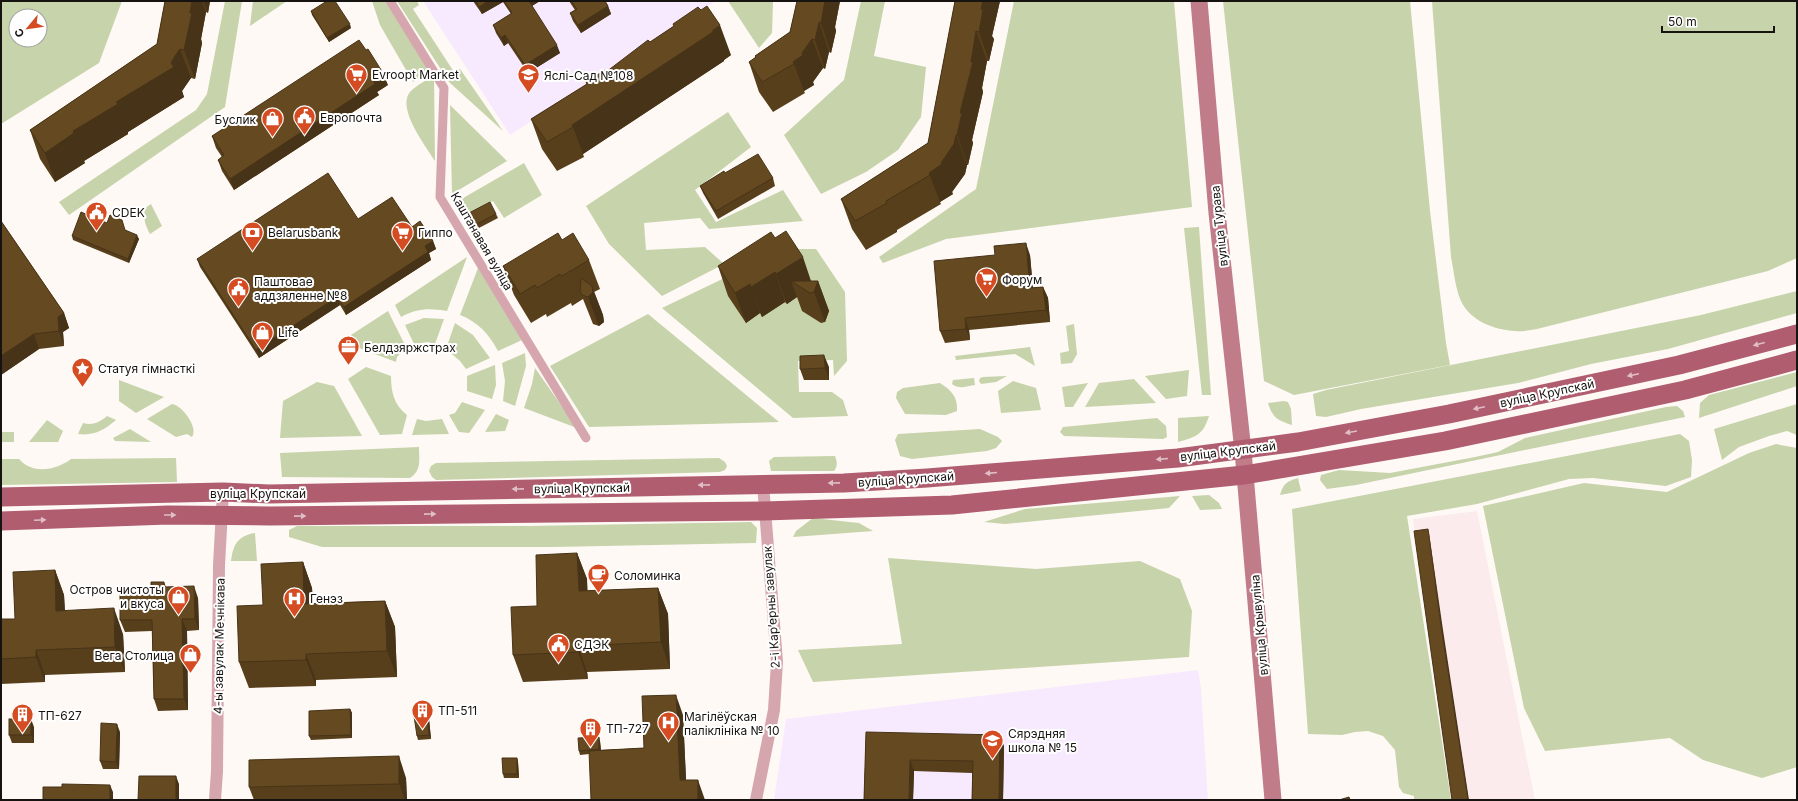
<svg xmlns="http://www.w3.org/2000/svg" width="1798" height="801" viewBox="0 0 1798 801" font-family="Inter,sans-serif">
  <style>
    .industrial { fill: #fcebec }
    .education { fill: #f8eafe }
    .green { fill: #c7d3aa; fill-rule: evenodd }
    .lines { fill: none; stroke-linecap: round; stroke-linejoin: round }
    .pedestrian { stroke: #d6a6ae; stroke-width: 9 }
    .minor { stroke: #d6a6ae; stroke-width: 12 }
    .secondary { stroke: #c07c89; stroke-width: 17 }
    .primary { stroke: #b05d6f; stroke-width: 19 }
    .wall { fill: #573f1c }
    .shaded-wall { fill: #473317 }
    .building { fill: #654921; stroke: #473317 }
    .oneway { fill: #dfbec5 }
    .labels { text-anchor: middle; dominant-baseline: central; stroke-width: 4; stroke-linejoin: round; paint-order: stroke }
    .poi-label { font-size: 12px; fill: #171310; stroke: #fff; text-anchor: start }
    .street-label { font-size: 12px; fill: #171310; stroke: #fff }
  </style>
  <rect width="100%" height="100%" fill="#fef9f5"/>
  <!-- industrial -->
  <path class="industrial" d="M1477,511L1535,800H1451L1413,519Z"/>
  <!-- education -->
  <g class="education">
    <path d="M423,1H716L510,135Z"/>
    <path d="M1198,670L1201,688L1208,800H774L786,719Z"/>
  </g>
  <!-- green -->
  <g class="green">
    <path d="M1,1H122L99,63L1,124ZM16,16H40V40H16Z"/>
    <path d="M225,1H242L225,107L69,215L59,202L196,110L207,94Z"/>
    <path d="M253,1H287L250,26Z"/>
    <path d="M372,1H385L429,71L413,82L380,25Z"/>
    <path d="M397,1H417L419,5L413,9L454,72L460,69L503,131L449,82Z"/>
    <path d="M728,1H773L772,33L759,48Z"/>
    <path d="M861,1H885L874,56L926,67L921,117L898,150L866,172L821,194L784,135L844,80Z"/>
    <path d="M1014,1H1174L1192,207L946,239L883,263L879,257L976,189Z"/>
    <path d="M1223,1H1410L1430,211L1446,343L1450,365L1294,395L1264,381Z"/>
    <path d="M1432,1H1797V258L1768,271L1537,329C1530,330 1522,332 1515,331C1495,330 1470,321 1461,301C1455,288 1454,271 1451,257Z"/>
    <path d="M434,75L435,161C426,146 395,107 411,91C417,85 427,80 434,75Z"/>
    <path d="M450,105L507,161L452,194Z"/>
    <path d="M728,112L751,147L695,190L716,222L783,190L803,221L709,229L700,218L644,223L646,250L705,247L724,264L662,296L609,244L586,206Z"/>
    <path d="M524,163L542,195L504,218L493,201L466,215L458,201Z"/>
    <path d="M151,204L162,226L150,234C145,225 143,218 145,208Z"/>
    <path d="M1199,227L1211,395H1202L1184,228Z"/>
    <path d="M785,249H816L845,292L847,361L834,376L833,360L798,361L799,392H832L843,400L848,416L793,418L662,308Z"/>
    <path d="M467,257L447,311C430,308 417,308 401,317L395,305Z"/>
    <path d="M478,268L522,340L498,351C489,334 478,322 460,315Z"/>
    <path d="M1797,291V313L1668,349L1591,364L1518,383L1361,409L1326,417L1316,416L1313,394L1326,390L1701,315Z"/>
    <path d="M388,311L406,347L397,357L396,362L359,348L351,335Z"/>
    <path d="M648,314L779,422L589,427L550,366Z"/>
    <path d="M424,318L444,319L435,344C427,341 422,342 415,346L405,325Z"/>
    <path d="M455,323L473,335L490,358L466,369L460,361L446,349Z"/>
    <path d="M1074,324L1077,354L1072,363L1061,364L1060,353L1069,351L1066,326Z"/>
    <path d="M1030,347L1035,366L1015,354L956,360L955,356Z"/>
    <path d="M525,353L526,366L515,406L503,401L505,381L502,363Z"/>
    <path d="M495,365L496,385L492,399L467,391V376Z"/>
    <path d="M366,367L391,376C391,392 394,405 407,415L402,434L380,435L348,379Z"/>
    <path d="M535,368L577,428L524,408L532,384Z"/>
    <path d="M1189,370L1187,396L1166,399L1145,376Z"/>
    <path d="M1797,372V386L1699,418L1700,403L1709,395Z"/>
    <path d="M1007,376L996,382L981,384L979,381L980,378L983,377Z"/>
    <path d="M974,378L975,385C967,386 959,390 952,384L953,380Z"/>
    <path d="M1134,379L1156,403L1085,407L1099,383Z"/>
    <path d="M119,380L164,397L136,413L119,401Z"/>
    <path d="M1013,381L1036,388L1041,410L1001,413L998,391Z"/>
    <path d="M317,382L334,386L362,436L280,438L283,401Z"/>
    <path d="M940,383C951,390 958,397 957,411L946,415L905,414L896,398L897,392L903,388Z"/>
    <path d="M1088,383L1073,407H1065L1062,387Z"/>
    <path d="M1284,401L1288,402L1291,409L1292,425C1278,421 1272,417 1268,403Z"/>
    <path d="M462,402L485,410L469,433L459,432L449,415L455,413Z"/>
    <path d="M172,404C182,405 199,428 192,437L187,434L176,437L147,419Z"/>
    <path d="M1797,404V435L1787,431L1769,436L1739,447L1722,460L1714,429Z"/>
    <path d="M1677,406L1683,411L1685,417L1356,485L1327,489L1320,480L1321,475L1339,470L1390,473L1475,457L1498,452L1525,438L1666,407Z"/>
    <path d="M496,414L509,420L505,431L485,432Z"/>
    <path d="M107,416L116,420C104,430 94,436 78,434L83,423C92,426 100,422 107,416Z"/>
    <path d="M1209,416C1203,435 1196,437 1178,442V418Z"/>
    <path d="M1157,418L1166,426L1167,437L1163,439L1064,436L1060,432L1063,427Z"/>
    <path d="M417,419L426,421L442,419L449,434L412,435Z"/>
    <path d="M47,420L63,431L58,442H29Z"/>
    <path d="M130,429L151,442L115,441L113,438Z"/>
    <path d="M980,429L998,437L1002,441L996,448L987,451L912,459L900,456L895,440L898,434Z"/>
    <rect x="1" y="432" width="13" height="10"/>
    <path d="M1680,434L1689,441L1692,460L1691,477L1666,486L1593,478L1569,479L1477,504L1407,516L1451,800H1414V796L1403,793L1399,787L1395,750L1383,736L1368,731L1355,732L1342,735L1308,734L1292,509Z"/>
    <path d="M1776,444L1797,448V767L1762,778L1703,760L1670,738L1545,751L1524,708L1483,506L1584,483L1667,492L1749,453Z"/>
    <path d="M419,447C419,460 422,470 410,478L282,477L280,453Z"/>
    <path d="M835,456C837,461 838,466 834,471H771L769,461L774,457Z"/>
    <path d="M176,458L177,482L1,485V459H19C33,475 57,470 71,459Z"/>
    <path d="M719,458L725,462L727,466L725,470L720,472L436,480L432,477L429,471L431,466L436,463Z"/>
    <path d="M1298,478L1301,491L1280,495C1283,484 1287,481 1298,478Z"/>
    <path d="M1209,495L1219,503L1222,509L1200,510L1192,496Z"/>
    <path d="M1180,496L1169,508L1005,524L984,522L1025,509Z"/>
    <path d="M813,518L859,523L873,531L793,537L796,531Z"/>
    <path d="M751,522L757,528L756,543L553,547H322L289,537V530L297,526H528Z"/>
    <path d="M255,533L257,561H231C233,544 238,536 255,533Z"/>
    <path d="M888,558L1036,569L1140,561L1180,579L1192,611L1189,657L813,682L798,650L902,644Z"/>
  </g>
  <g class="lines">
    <!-- pedestrian -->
    <path class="pedestrian" d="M390,1L444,88L440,197L586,438"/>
    <!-- minor -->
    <g class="minor">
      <path d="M215,800L217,771L219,565L223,492"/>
      <path d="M756,800L774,710L777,662L763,484"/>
    </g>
    <!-- secondary -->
    <path class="secondary" d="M1199,1L1217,213L1243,451L1273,800"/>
    <!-- primary -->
    <g class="primary">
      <path d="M1,497L223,492L269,494L844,483L927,478L1178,458L1298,442L1449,414L1679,365L1797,334"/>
      <path d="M1,521L168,515L270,516L764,511L952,505L1244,475L1445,441L1685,390L1797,360"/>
    </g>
  </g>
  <!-- wall -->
  <g class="wall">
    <path d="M165,1H210L208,13L206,12L201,39L202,43L195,79L191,78L182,91L184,97L128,132V134L84,161L85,163L55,182L40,159L30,130L157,44Z"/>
    <path d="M473,1H540L532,6L560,53L528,73L508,43L504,46L496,33L493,25L511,14L503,2L482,14Z"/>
    <path d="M569,1H605L608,6L611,14L581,33L573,21L570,13L575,10Z"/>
    <path d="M797,1H842H840L835,27L836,31L831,53L829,52L825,69L823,68L813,82L814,85L804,91L805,93L773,112L759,92L749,62L755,58V56L790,32Z"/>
    <path d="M955,1H1000L992,36L994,39L989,61H987L982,88L983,92L972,140L973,143L968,165H967L965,174L952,192L953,194L940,202L941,204L897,230V232L866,250L852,229L841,199L928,143Z"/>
    <path d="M311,11L351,28L329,42L312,15Z"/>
    <path d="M673,24L731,55L724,60V61L583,154L584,157L557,171L542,149L531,119L587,84L586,82L606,72L674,26Z"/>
    <path d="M388,85L377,92L379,95L234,190L222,171L218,160L222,157L216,148L212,136Z"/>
    <path d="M725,173L773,178L775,186L718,219L703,193L700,186Z"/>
    <path d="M469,213L496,214L498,218L477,229L470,217Z"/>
    <path d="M358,219L412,227L433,241L436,249L429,253L431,260L346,315L340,305L259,358L200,267L197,259Z"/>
    <path d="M1,221L64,313L69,328L63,332L64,346L39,349L1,375Z"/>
    <path d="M125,230L139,239L129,263L73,240L72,236Z"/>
    <path d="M775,238L811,281H818L829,311L825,322L821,323L802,311L797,297L787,304L785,302L762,317L760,313L746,323L728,296L718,266Z"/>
    <path d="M562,240L589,260L600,289L594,292L603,315L604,322L599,326L593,324L583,299L572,306L571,303L547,317L546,314L531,323L514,295L503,266Z"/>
    <path d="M1030,255L1033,288L1043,287L1048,298L1050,322L969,330L970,340L945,343L940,331Z"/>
    <path d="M829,367V380H804L800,369Z"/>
    <path d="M577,553L587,579V591L658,588L668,614L670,669L587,672L588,679L523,682L513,655L537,606Z"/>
    <path d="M303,562L312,588L313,603L385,601L395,627L397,677L316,680V686L249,688L239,662L263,605Z"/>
    <path d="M55,570L64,595L65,611L123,634L125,672L45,675V682L1,684V619H15Z"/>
    <path d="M164,582L166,587L198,598L199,630L187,631L188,710L158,711L154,699L152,631L125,632L120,620L151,591Z"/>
    <path d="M350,709L352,713V738L311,740L309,736Z"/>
    <path d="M427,715L429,719L431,739L418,740L417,736Z"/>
    <path d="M683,715L686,780L589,754L580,755L579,751L600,741L601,750L644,748Z"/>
    <path d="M34,727V743H12L9,735Z"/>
    <path d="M120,732L119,769H103L100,761Z"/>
    <path d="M866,732L1004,746L1003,800H972V773L914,771L913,800H864Z"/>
    <path d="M517,758L518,762L519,778H504L503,774Z"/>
    <path d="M406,778L407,800H254L249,787Z"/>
  </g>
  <!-- shaded-wall -->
  <g class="shaded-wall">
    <path d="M192,1H202L206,12L201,39L202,43L195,79L184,50Z"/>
    <path d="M203,1H210L208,13Z"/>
    <path d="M488,1L503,2L482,14L479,7Z"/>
    <path d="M528,1H540L530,7Z"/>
    <path d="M824,1H840L835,27L836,31L831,53L821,23Z"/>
    <path d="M983,1H1000L992,36L994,39L989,61L979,32L981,9Z"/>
    <path d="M608,6L611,14L581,33L578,25Z"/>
    <path d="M819,22L829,52L825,69L815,40Z"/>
    <path d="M350,24L351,28L329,42L327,38Z"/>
    <path d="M720,25L731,55L724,60V61L583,154L573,127L572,125Z"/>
    <path d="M976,31L987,61L982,88L983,92L972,140L973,143L968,165L957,135L960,113Z"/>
    <path d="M505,35L508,43L504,46L501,38Z"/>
    <path d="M812,39L823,68L813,82L814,85L804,91L794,64L793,62L802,53Z"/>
    <path d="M557,45L560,53L528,73L525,65Z"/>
    <path d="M180,49L191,78L182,91L184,97L128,132V134L84,161L85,163L55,182L45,153L73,131L116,102L171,63Z"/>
    <path d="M383,73L388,85L377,92L379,95L234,190L230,179Z"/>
    <path d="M956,135L967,165L965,174L952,192L953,194L940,202L929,173L941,163Z"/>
    <path d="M137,235L139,239L129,263L128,259Z"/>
    <path d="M433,241L436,249L429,253L431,260L346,315L344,307L425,246Z"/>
    <path d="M1026,243L1030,255L1034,300L1030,288Z"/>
    <path d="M803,257L813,287L791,281L797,297L787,304L776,274Z"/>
    <path d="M775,272L785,302L762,317L751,287Z"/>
    <path d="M818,281L829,311L825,322L814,292Z"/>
    <path d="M750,284L760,313L746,323L735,293Z"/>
    <path d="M592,286L603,315L604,322L599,326L588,297Z"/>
    <path d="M1043,287L1048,298L1050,322L1046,310Z"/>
    <path d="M337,297L340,305L259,358L256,350Z"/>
    <path d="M64,313L69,328L63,332L64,346L59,331L58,317Z"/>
    <path d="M965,318L969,330L970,340L966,329Z"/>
    <path d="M34,334L39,349L1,375V356Z"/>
    <path d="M824,355L829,367V380L825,368Z"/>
    <path d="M1428,529L1429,533L1443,630L1469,800H1468L1441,626Z"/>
    <path d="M577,553L587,579L589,618L579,591Z"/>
    <path d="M303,562L312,588L314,630L304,604Z"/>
    <path d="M55,570L64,595L66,636L56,611Z"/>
    <path d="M194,586L198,598L199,630L195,619Z"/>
    <path d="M658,588L668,614L670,669L661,642Z"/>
    <path d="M385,601L395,627L397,677L387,651Z"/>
    <path d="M114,608L123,634L125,672L115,647Z"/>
    <path d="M182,619L187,631L188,710L184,699Z"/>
    <path d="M578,646L587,672L588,679L578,652Z"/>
    <path d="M36,650L45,675V682L36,657Z"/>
    <path d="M306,654L316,680V686L306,660Z"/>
    <path d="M676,695L683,715L687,800L680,780Z"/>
    <path d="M350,709L352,713V738L351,735Z"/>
    <path d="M427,715L429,719L431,739L429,735Z"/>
    <path d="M31,719L34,727V743L31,735Z"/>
    <path d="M117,724L120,732L119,769L116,762Z"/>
    <path d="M1000,735L1004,746L1003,800H999Z"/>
    <path d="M599,737L600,741L601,753L599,749Z"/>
    <path d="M399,756L406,778L407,800H405L399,784Z"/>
    <path d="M517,758L518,762L519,778L517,774Z"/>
    <path d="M910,760L914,771L913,800H909Z"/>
    <path d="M176,776L179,784V800H176Z"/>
    <path d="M698,780L705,800H698Z"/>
    <path d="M110,785L113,792V800H110Z"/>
  </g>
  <!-- building -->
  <g class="building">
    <path d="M165,1H192L190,13H192L184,50L180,49L175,56L171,63L174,67L116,102L118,104L73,131L74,133L45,153L30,130L157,44Z"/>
    <path d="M327,1H335L350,24L327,38L311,11Z"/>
    <path d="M476,1H488L479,7Z"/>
    <path d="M504,1H529L557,45L525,65L505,35L501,38L493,25L512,13Z"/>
    <path d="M571,1H605L608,6L578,25L570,13L577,9Z"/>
    <path d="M797,1H825L821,23L819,22L815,40L812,39L802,53L803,55L793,62L794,64L762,82L749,62L756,57L755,56L790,32Z"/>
    <path d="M955,1H983L981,9L983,10L979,32L976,31L971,62H973L960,113H962L957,135H956L954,144L941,163L942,164L929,173L930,175L886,201L887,203L855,221L841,199L928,143Z"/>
    <path d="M707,6L720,25L713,30V32L572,125L573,127L547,142L531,119L587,84L586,82L605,70L606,72L648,40L650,42L674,26L673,24L698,7L701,10Z"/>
    <path d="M359,40L366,50L368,49L383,73L373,80L375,84L230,179L218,160L224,155L212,136Z"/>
    <path d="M758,154L773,178L716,211L700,186L724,171L725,173Z"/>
    <path d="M328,173L358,219L392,197L412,227L420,221L433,241L425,246L428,252L344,307L337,297L256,350L197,259Z"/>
    <path d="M490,202L496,214L475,225L469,213Z"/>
    <path d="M81,212L107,223L110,215L122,220L125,230L137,235L128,259L72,236Z"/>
    <path d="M1,221L64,313L58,317L59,331L34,334L1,356Z"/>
    <path d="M786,231L803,257L776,274L775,272L751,287L750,284L735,293L718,266L771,232L775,238Z"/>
    <path d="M558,233L562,240L573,233L589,260L562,276L560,274L537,288L535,285L520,294L503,266Z"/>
    <path d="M1026,243L1030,288L1043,287L1046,310L965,318L966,329L940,331L934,261L995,255L994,246Z"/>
    <path d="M581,278L592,286L593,292L588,297L582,295L580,291Z"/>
    <path d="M791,281H818L814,292L810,293Z"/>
    <path d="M824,355L825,368L800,369V356Z"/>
    <path d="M1428,529L1441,626L1468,800H1452L1414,531Z"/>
    <path d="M577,553L579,591L658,588L661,642L578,646V652L513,655L511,607L537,606L536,555Z"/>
    <path d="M303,562L304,604L385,601L387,651L306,654V660L239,662L237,606L263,605L261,564Z"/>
    <path d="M55,570L56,611L114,608L115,647L36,650V657L1,659V619H15L13,572Z"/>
    <path d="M151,582H164V587L194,586L195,619H182L184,699H154L152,620H120V592L151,591Z"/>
    <path d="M676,695L680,780H698V800H591L589,751L644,748L642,696Z"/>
    <path d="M350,709L351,735L309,736V711Z"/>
    <path d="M427,715L429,735L417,736L414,716Z"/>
    <rect x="9" y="719" width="22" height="16"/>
    <path d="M101,723L117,724L116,762L100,761Z"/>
    <path d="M866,732L1000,735L999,800H972L973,761L910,760L909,800H864Z"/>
    <path d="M599,737V749L579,751L578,738Z"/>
    <path d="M399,756V784L249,787V760Z"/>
    <path d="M502,758H517V774H503Z"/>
    <path d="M139,776H176V800H138Z"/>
    <path d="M62,784L110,785V800H43V787H62Z"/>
    <path d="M1349,797L1350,800H1339Z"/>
  </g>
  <!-- one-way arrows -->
  <defs><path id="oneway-solid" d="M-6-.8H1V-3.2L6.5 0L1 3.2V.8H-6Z"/></defs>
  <g class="oneway">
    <use href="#oneway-solid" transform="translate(1759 344) rotate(165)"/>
    <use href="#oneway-solid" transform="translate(1633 375) rotate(168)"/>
    <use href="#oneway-solid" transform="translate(1479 408) rotate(168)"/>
    <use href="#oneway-solid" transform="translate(1351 432) rotate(170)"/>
    <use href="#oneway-solid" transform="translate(1162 459) rotate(175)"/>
    <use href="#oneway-solid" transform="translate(991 473) rotate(175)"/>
    <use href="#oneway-solid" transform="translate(834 483) rotate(179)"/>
    <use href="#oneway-solid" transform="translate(704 485) rotate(179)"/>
    <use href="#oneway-solid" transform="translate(518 489) rotate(179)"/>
    <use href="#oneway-solid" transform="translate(430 514) rotate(-1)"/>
    <use href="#oneway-solid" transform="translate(170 515)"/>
    <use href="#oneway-solid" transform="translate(300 516) rotate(-1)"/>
    <use href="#oneway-solid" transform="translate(40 520) rotate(-2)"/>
  </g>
  <!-- icons -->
  <defs>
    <symbol id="supermarket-pin" viewBox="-11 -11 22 30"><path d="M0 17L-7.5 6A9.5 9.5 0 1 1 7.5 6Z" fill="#d54c22" stroke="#fff"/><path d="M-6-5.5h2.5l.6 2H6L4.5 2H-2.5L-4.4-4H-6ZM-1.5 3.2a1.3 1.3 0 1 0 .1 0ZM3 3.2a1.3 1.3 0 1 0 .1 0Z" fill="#fff"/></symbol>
    <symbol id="school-pin" viewBox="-11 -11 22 30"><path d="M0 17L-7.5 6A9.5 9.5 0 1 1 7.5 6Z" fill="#d54c22" stroke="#fff"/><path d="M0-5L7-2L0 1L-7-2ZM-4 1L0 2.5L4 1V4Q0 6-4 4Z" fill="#fff"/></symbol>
    <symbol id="civic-pin" viewBox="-11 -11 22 30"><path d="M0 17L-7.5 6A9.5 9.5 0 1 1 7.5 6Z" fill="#d54c22" stroke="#fff"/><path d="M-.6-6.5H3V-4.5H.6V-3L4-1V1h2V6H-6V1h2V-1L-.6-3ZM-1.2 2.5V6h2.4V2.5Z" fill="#fff"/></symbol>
    <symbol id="shop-pin" viewBox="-11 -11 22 30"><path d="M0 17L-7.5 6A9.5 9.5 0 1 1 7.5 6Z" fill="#d54c22" stroke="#fff"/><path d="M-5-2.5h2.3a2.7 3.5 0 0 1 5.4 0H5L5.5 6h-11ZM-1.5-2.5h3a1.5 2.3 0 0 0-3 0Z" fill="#fff"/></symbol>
    <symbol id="bank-pin" viewBox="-11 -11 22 30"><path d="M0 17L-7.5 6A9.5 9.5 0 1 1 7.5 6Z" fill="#d54c22" stroke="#fff"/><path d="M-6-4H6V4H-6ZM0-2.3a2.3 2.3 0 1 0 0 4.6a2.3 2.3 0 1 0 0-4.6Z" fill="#fff"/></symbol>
    <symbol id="office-pin" viewBox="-11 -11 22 30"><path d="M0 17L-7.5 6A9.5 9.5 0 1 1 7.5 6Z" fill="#d54c22" stroke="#fff"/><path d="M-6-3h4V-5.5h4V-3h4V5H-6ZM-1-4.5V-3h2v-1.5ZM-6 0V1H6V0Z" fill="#fff"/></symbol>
    <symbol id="sight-pin" viewBox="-11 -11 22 30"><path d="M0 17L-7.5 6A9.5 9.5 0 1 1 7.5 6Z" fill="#d54c22" stroke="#fff"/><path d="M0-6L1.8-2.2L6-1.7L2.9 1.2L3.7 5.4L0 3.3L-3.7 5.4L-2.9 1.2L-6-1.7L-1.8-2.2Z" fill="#fff"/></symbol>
    <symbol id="cafe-pin" viewBox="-11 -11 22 30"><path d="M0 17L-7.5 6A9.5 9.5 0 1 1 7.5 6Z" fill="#d54c22" stroke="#fff"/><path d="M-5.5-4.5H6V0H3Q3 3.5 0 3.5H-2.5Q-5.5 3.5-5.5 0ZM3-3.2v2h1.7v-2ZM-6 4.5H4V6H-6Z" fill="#fff"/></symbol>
    <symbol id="hospital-pin" viewBox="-11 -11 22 30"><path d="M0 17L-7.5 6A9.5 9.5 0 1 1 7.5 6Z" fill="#d54c22" stroke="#fff"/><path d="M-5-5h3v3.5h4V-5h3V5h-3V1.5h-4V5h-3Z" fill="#fff"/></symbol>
    <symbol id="building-pin" viewBox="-11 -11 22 30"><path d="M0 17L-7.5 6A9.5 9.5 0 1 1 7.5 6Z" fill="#d54c22" stroke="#fff"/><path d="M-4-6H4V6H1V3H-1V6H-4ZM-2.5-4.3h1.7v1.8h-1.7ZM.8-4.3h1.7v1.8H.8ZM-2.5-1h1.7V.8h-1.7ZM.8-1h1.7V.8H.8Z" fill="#fff"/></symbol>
  </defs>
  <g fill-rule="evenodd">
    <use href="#supermarket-pin" x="344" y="62" width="25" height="34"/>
    <use href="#school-pin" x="516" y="62" width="25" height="34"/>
    <use href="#civic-pin" x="292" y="104" width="25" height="34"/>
    <use href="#shop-pin" x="260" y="106" width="25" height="34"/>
    <use href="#civic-pin" x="84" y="200" width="25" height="34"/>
    <use href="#bank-pin" x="240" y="220" width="25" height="34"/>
    <use href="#supermarket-pin" x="390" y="220" width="25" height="34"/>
    <use href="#supermarket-pin" x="974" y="266" width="25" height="34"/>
    <use href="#civic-pin" x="226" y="276" width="25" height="34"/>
    <use href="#shop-pin" x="250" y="320" width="25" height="34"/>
    <use href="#office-pin" x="336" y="334" width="25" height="34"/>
    <use href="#sight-pin" x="70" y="356" width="25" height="34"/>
    <use href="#cafe-pin" x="586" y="562" width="25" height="34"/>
    <use href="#shop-pin" x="166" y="584" width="25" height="34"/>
    <use href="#hospital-pin" x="282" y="586" width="25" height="34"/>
    <use href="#civic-pin" x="546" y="632" width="25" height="34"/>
    <use href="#shop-pin" x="178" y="642" width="25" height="34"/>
    <use href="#building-pin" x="410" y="698" width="25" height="34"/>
    <use href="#building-pin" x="10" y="702" width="25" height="34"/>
    <use href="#hospital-pin" x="656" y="710" width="25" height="34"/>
    <use href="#building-pin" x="578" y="716" width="25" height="34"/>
    <use href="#school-pin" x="980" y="728" width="25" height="34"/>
  </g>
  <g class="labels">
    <!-- poi labels -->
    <g class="poi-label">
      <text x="372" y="74">Evroopt Market</text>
      <text x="544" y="75">Яслі-Сад №108</text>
      <text x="320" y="117">Европочта</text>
      <text x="256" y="119" text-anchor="end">Буслик</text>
      <text x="112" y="212">CDEK</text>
      <text x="268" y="232">Belarusbank</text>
      <text x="418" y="232">Гиппо</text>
      <text x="1002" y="279">Форум</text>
      <text x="254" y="281">Паштовае<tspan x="254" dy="14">аддзяленне №8</tspan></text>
      <text x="278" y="332">Life</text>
      <text x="364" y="347">Белдзяржстрах</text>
      <text x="98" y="368">Статуя гімнасткі</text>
      <text x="614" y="575">Соломинка</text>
      <text x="164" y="589" text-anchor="end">Остров чистоты<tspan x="164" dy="14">и вкуса</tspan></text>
      <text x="310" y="598">Генэз</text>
      <text x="574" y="644">СДЭК</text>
      <text x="174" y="655" text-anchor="end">Вега Столица</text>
      <text x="438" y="710">ТП-511</text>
      <text x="38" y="715">ТП-627</text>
      <text x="684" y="716">Магілёўская<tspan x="684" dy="14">паліклініка № 10</tspan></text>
      <text x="606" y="728">ТП-727</text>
      <text x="1008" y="733">Сярэдняя<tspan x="1008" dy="14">школа № 15</tspan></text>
    </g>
    <!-- street labels -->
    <g class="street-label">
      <text transform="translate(1219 226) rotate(-96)">вуліца Турава</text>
      <text transform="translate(482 241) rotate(60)">Каштанавая вуліца</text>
      <text transform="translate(1547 393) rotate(-12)">вуліца Крупскай</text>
      <text transform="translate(1228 451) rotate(-7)">вуліца Крупскай</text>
      <text transform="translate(906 479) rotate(-4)">вуліца Крупскай</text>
      <text transform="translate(582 488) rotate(-1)">вуліца Крупскай</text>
      <text x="258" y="493">вуліца Крупскай</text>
      <text transform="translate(771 607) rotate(-94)">2-і Карʼерны завулак</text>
      <text transform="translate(1259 625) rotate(-95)">вуліца Крывуліна</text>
      <text transform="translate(219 646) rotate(-89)">4-ы завулак Мечнікава</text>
    </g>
  </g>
  <!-- border -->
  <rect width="1798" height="801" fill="none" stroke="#171310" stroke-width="4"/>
  <!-- north arrow -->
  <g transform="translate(28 28) rotate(241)"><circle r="19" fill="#ffffff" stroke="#a2a19f"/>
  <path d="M0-3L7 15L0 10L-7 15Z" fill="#d54c22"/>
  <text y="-6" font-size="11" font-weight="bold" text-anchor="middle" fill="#171310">С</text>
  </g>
  <!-- scale -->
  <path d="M1662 26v6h112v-6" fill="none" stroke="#171310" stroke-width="2"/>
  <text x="1668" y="26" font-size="12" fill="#171310" stroke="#ffffff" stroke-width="3" paint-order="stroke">50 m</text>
</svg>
